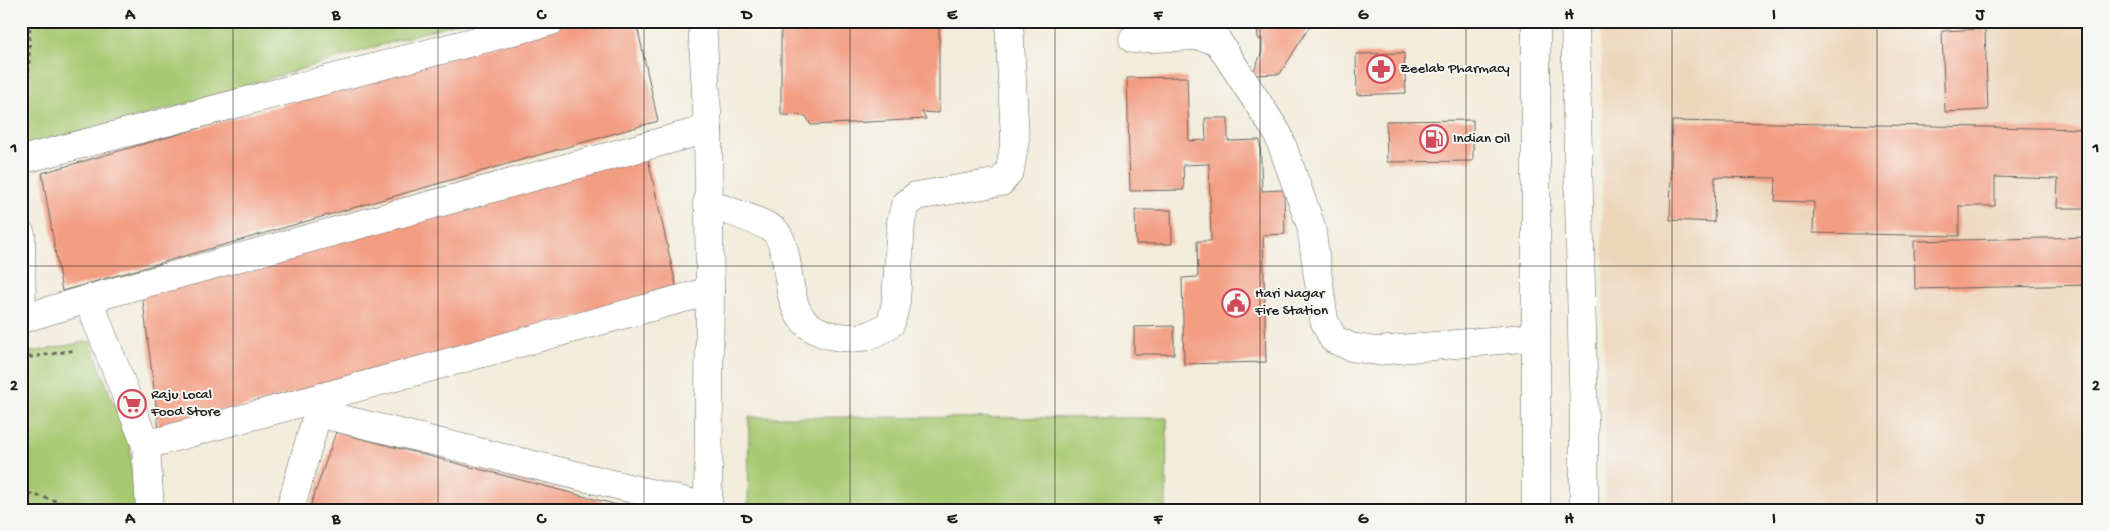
<svg xmlns="http://www.w3.org/2000/svg" width="2110" height="531" viewBox="0 0 2110 531" font-family="'Gochi Hand',sans-serif">
  <style>
    .built { fill: #eed6bb }
    .green { fill: #a7c971; stroke: #627246 }
    .building { fill: #f39d82 }
    .lines { fill: none; stroke-linecap: round; stroke-linejoin: round }
    .minor-casing { stroke: #67655e; stroke-width: 29 }
    .path { stroke: #67655e; stroke-width: 3; stroke-dasharray: 4 4; stroke-linecap: butt }
    .minor { stroke: #fff; stroke-width: 28 }
    .grid { fill: none; stroke: #1c1c1c; stroke-width: 1; stroke-opacity: 0.55 }
    .labels { text-anchor: middle; dominant-baseline: central; stroke-width: 4; stroke-linejoin: round; paint-order: stroke }
    .poi-label { font-size: 15px; fill: #1c1c1c; stroke: #f6f6f2; text-anchor: start }
    .neatline { fill: none; stroke: #1c1c1c; stroke-width: 2 }
    .grid-label { font-size: 16px; text-anchor: middle; font-weight: bold; fill: #1c1c1c }
  </style>
  <rect width="100%" height="100%" fill="#f6f6f2"/>
  <filter id="ink" filterUnits="userSpaceOnUse"><feTurbulence type="fractalNoise" baseFrequency=".02" numOctaves="2"/><feDisplacementMap in="SourceGraphic" scale="10" xChannelSelector="R" yChannelSelector="G"/><feConvolveMatrix kernelMatrix="1 2 1 2 8 2 1 2 1" color-interpolation-filters="sRGB"/></filter>
  <filter id="wash" filterUnits="userSpaceOnUse"><feTurbulence type="fractalNoise" baseFrequency=".0096" numOctaves="4" result="noise"/><feDisplacementMap in="SourceGraphic" scale="20" xChannelSelector="R" yChannelSelector="G"/><feGaussianBlur stdDeviation="1.12" result="paint"/><feColorMatrix in="noise" values="0 0 0 0 0 0 0 0 0 0 0 0 0 0 0 0 0 1.4 0 .05"/><feComposite in="paint" operator="in"/></filter>
  <g filter="url(#wash)">
    <rect width="100%" height="100%" fill="#f2ecda"/>
    <!-- built -->
    <path class="built" d="M1601,21H2089V510H1605Z"/>
    <!-- green -->
    <g class="green">
      <path d="M21,21H462L185,104L21,150Z"/>
      <path d="M90,341L130,447L136,510H21V350L31,352Z"/>
      <path d="M749,417L1167,418L1166,510H748Z"/>
    </g>
    <g id="blocks">
      <!-- building -->
      <g class="building">
        <path d="M576,21H636L658,121L62,291L42,173Z"/>
        <path d="M781,21H939V113L922,112L926,119L811,125L806,116L781,115Z"/>
        <path d="M1257,21H1313L1280,74L1252,75L1262,52V39H1258Z"/>
        <path d="M1985,29L1988,110L1945,112L1942,31Z"/>
        <path d="M1404,53L1406,93L1357,95L1356,54Z"/>
        <path d="M1187,77L1189,141L1206,140L1205,118H1228V141L1260,140L1262,191L1284,190L1285,234L1263,235L1266,362L1184,364L1182,278L1198,277L1197,241H1211L1209,164L1183,165L1184,190L1130,191L1127,78Z"/>
        <path d="M1473,120V161L1387,162L1386,121Z"/>
        <path d="M1672,121L2089,129V208H2057L2058,179L1995,177V206H1959V236L1813,233L1814,202L1775,201L1776,178L1715,177L1714,222L1670,220Z"/>
        <path d="M647,154L677,290L159,429L142,294Z"/>
        <path d="M1135,210H1171L1172,244H1136Z"/>
        <path d="M2089,237V285L1915,289L1914,241Z"/>
        <path d="M1174,326V354H1134V327Z"/>
        <path d="M336,432L633,509V510H309Z"/>
      </g>
    </g>
  </g>
  <g filter="url(#ink)">
    <use href="#blocks" fill-opacity="0" stroke="#67655e" stroke-width="1"/>
    <g class="lines">
      <defs>
        <g id="minor">
          <path d="M702,21L708,129L710,291L708,510"/>
          <path d="M1575,21L1584,421V510"/>
          <path d="M1133,39L1197,36L1217,40L1278,134L1311,226L1324,320L1333,339L1351,347L1377,351L1535,337"/>
          <path d="M21,160L552,21"/>
          <path d="M707,203C720,208 767,223 775,231C782,238 784,251 786,260C792,296 791,328 834,336C860,340 871,338 891,323L896,302L901,222L905,205L916,196L1001,182L1010,170L1015,139L1009,21"/>
          <path d="M21,234L22,319"/>
          <path d="M88,299L708,129"/>
          <path d="M21,319L88,299L146,445L150,510"/>
          <path d="M317,413L708,507"/>
          <path d="M146,445L710,291"/>
          <path d="M290,510L322,397"/>
          <path d="M1536,510V21"/>
        </g>
      </defs>
      <!-- minor casing -->
      <use href="#minor" class="minor-casing"/>
      <!-- path -->
      <g class="path">
        <path d="M27,128L30,21"/>
        <path d="M21,356L32,357L76,350"/>
        <path d="M21,496L31,494L89,510"/>
      </g>
      <!-- minor -->
      <use href="#minor" class="minor"/>
    </g>
  </g>
  <!-- grid -->
  <path class="grid" d="M233,21V510M438,21V510M644,21V510M850,21V510M1055,21V510M1260,21V510M1466,21V510M1672,21V510M1877,21V510M21,266H2089"/>
  <!-- icons -->
  <defs>
    <symbol id="pharmacy-ring" viewBox="-11 -11 22 22"><circle r="9.5" fill="#f6f6f2" stroke="#d1495b" stroke-width="1.5"/><path d="M-2-6h4v4h4v4h-4v4h-4v-4h-4v-4h4Z" fill="#d1495b"/></symbol>
    <symbol id="fuel-ring" viewBox="-11 -11 22 22"><circle r="9.5" fill="#f6f6f2" stroke="#d1495b" stroke-width="1.5"/><path d="M-5.5-6h7V0h2V4h1.3V-2.5L3-4.5l.8-.8L6-3V5H2.5V1h-1V6h-7ZM-4.2-4.7v3.2H.2V-4.7Z" fill="#d1495b"/></symbol>
    <symbol id="civic-ring" viewBox="-11 -11 22 22"><circle r="9.5" fill="#f6f6f2" stroke="#d1495b" stroke-width="1.5"/><path d="M-.6-6.5H3V-4.5H.6V-3L4-1V1h2V6H-6V1h2V-1L-.6-3ZM-1.2 2.5V6h2.4V2.5Z" fill="#d1495b"/></symbol>
    <symbol id="supermarket-ring" viewBox="-11 -11 22 22"><circle r="9.5" fill="#f6f6f2" stroke="#d1495b" stroke-width="1.5"/><path d="M-6-5.5h2.5l.6 2H6L4.5 2H-2.5L-4.4-4H-6ZM-1.5 3.2a1.3 1.3 0 1 0 .1 0ZM3 3.2a1.3 1.3 0 1 0 .1 0Z" fill="#d1495b"/></symbol>
  </defs>
  <g fill-rule="evenodd">
    <use href="#pharmacy-ring" x="1365" y="53" width="32" height="32"/>
    <use href="#fuel-ring" x="1418" y="123" width="32" height="32"/>
    <use href="#civic-ring" x="1220" y="287" width="32" height="32"/>
    <use href="#supermarket-ring" x="116" y="388" width="32" height="32"/>
  </g>
  <g class="labels">
    <!-- poi labels -->
    <g class="poi-label">
      <text x="1400" y="69">Zeelab Pharmacy</text>
      <text x="1453" y="139">Indian Oil</text>
      <text x="1255" y="294">Hari Nagar<tspan x="1255" dy="17">Fire Station</tspan></text>
      <text x="151" y="395">Raju Local<tspan x="151" dy="17">Food Store</tspan></text>
    </g>
  </g>
  <!-- margin -->
  <rect width="2110" height="531" fill="none" stroke="#f6f6f2" stroke-width="55"/>
  <rect x="28" y="28" width="2054" height="476" class="neatline"/>
  <g class="grid-label">
    <text x="130" y="19">A</text>
    <text x="336" y="19">B</text>
    <text x="541" y="19">C</text>
    <text x="747" y="19">D</text>
    <text x="952" y="19">E</text>
    <text x="1158" y="19">F</text>
    <text x="1363" y="19">G</text>
    <text x="1569" y="19">H</text>
    <text x="1774" y="19">I</text>
    <text x="1980" y="19">J</text>
    <text x="14" y="152">1</text>
    <text x="2096" y="152">1</text>
    <text x="14" y="390">2</text>
    <text x="2096" y="390">2</text>
    <text x="130" y="523">A</text>
    <text x="336" y="523">B</text>
    <text x="541" y="523">C</text>
    <text x="747" y="523">D</text>
    <text x="952" y="523">E</text>
    <text x="1158" y="523">F</text>
    <text x="1363" y="523">G</text>
    <text x="1569" y="523">H</text>
    <text x="1774" y="523">I</text>
    <text x="1980" y="523">J</text>
  </g>
</svg>
